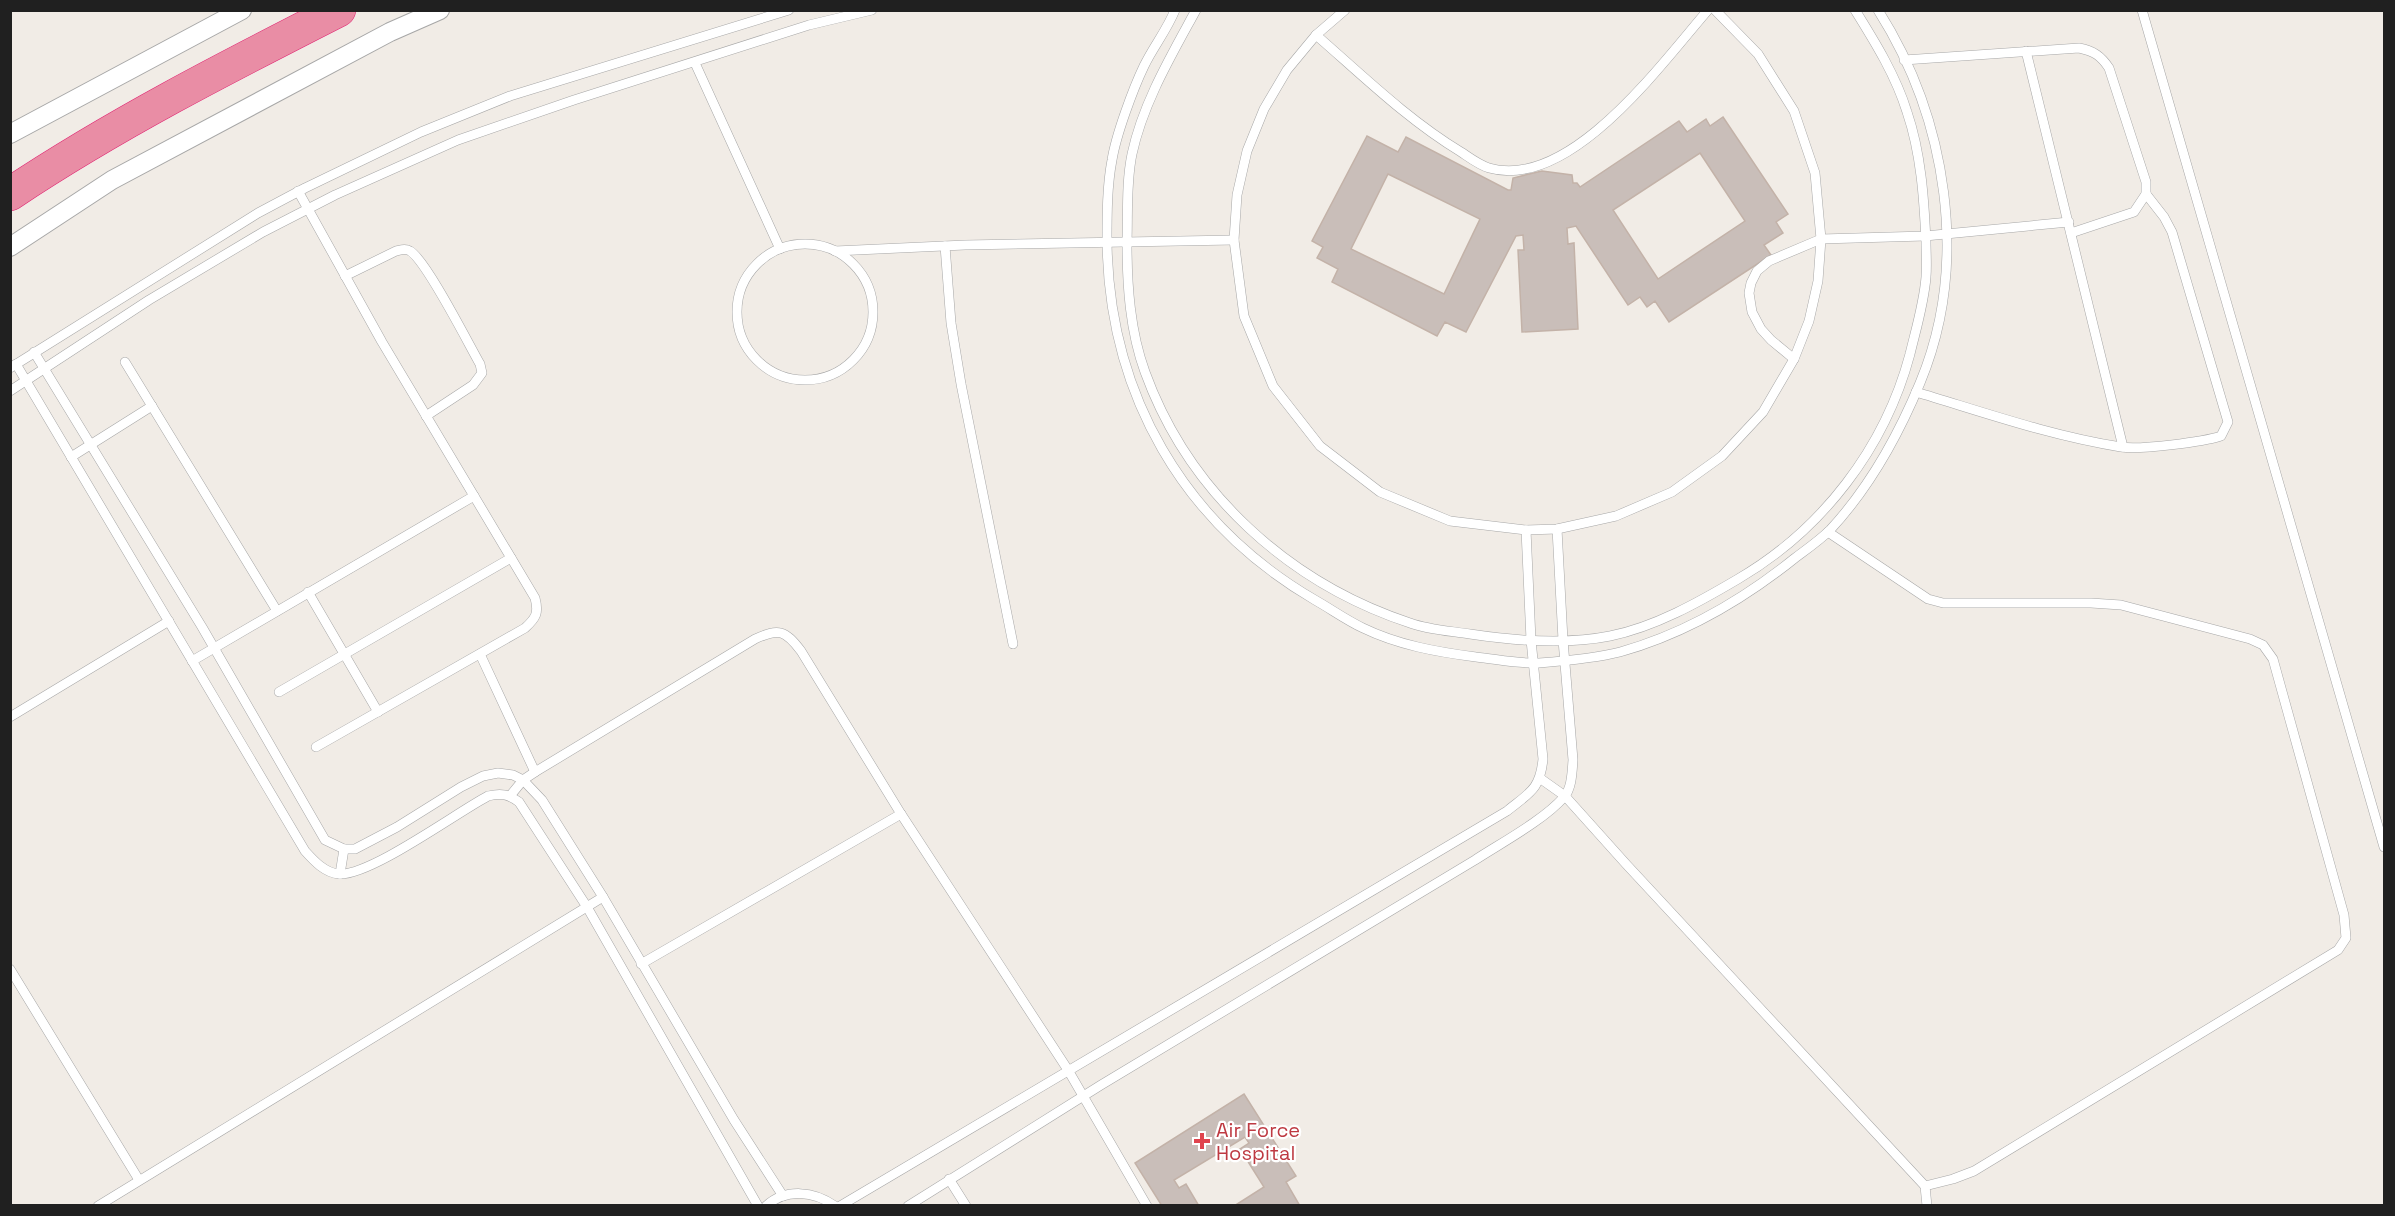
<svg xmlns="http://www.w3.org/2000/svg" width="2395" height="1216" viewBox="0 0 2395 1216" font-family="'Space Grotesk',sans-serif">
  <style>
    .building { fill: #c9beb9; stroke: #c3b2a8; stroke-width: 1.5; fill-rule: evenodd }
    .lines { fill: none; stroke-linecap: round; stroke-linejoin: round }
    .lane-casing { stroke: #a7a7a7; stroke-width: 10 }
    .street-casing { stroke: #a7a7a7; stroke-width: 20 }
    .highway-casing { stroke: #df2371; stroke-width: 34 }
    .lane { stroke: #fff; stroke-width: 9 }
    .street { stroke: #fff; stroke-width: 18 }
    .highway { stroke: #e98da5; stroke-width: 33 }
    .health-dot { fill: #e0444e; stroke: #fff; stroke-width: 2 }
    .labels { text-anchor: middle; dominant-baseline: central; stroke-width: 4.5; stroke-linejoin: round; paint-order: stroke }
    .health-label { font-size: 20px; fill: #be3a42; stroke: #fff; text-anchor: start }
  </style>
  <rect width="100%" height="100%" fill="#f1ece6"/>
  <!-- building -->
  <g class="building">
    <path d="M1723,117L1788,214L1776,222L1783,233L1764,245L1771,255L1669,322L1655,301L1647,307L1640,297L1628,305L1576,226L1567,228L1568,244L1574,243L1578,329L1522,332L1518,250H1524L1523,235L1516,236L1466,332L1445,322L1437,336L1332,282L1338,269L1317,258L1323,247L1312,241L1367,136L1398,152L1406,137L1508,190H1511L1513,178L1542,171L1572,175L1573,183H1577L1580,187L1679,121L1687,132L1706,119L1710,126ZM1700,153L1745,221L1658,279L1613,210ZM1388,174L1480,219L1444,294L1351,249Z"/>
    <path d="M1244,1094L1296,1176L1286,1182L1300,1206H1234L1264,1187L1240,1149L1249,1143L1245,1137L1174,1180L1179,1188L1186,1184L1199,1206H1162L1135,1163Z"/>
  </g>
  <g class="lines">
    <defs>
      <g id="lane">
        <path d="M1175,10C1167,30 1153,47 1144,66C1133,89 1116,135 1112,160C1107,186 1107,215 1107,242C1109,394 1183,523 1315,600C1331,609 1346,620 1363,628C1398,645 1437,652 1476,657C1496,659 1519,664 1539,663C1564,661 1597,658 1620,652C1684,634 1744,599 1795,558C1807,549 1820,540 1830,530C1869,488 1898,436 1920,383C1970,263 1947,119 1878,10"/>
        <path d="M1196,10C1171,56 1143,103 1132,154C1126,183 1128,213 1127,242C1127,286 1130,331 1145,372C1189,493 1289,583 1410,623C1429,630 1451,631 1470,634C1516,641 1565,645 1610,636C1655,627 1699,602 1738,579C1822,530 1885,448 1910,354C1916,329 1924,303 1926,277C1927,265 1926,253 1926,242C1924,198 1921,153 1907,112C1896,76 1875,42 1855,10"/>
        <path d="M1345,10L1316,35L1287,70L1264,109L1247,151L1237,195L1234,240L1244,316L1273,386L1320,446L1380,492L1450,521L1526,530L1557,529L1616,516L1672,492L1722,456L1763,412L1794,359L1809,321L1818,281L1821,239L1815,173L1794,111L1758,54L1715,10"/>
        <path d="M2142,10L2384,847"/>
        <path d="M1316,35C1362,75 1408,120 1461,152C1470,158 1479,165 1489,168C1570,191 1661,64 1708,10"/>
        <path d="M2026,51L2123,447"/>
        <path d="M1904,60L2079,48C2094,51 2101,56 2109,68L2146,182V194L2134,212L2071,233"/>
        <path d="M695,63L780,249"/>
        <path d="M298,191L382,342L535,598C539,613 536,618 525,628L316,747"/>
        <circle cx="805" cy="312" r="68"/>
        <path d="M945,246L951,323L961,384L1013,644"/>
        <path d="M835,251L965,245L1234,240"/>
        <path d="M345,276L396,251C401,250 405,248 410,251C426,260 468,343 480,364L482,373L473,385L426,416"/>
        <path d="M34,352L202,627L325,840L344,849H355L397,827L461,787L483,776L498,773L513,775L523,780L542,800L603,897L734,1120L783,1196"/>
        <path d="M1794,359L1771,340L1761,329L1752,312L1749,293L1751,283L1757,271L1769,261L1821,239L1925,236L2069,222"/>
        <path d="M125,362L277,611"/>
        <path d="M16,364L305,851C314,861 325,873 339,874C370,876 456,813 488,796C501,793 508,794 519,802L587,907L758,1206"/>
        <path d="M10,368L258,213L305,188L421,132L510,96L789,10"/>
        <path d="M10,391L149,300L263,232L335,195L458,140L574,100L809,25L872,10"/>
        <path d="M1916,392C1983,412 2051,436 2121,447C2140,450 2203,442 2221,436L2228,422L2172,232L2164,217L2146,194"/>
        <path d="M71,457L152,406"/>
        <path d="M308,592L378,712"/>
        <path d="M480,654L535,772"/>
        <path d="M192,661L474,496"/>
        <path d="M279,692L511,558"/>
        <path d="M10,717L169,621"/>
        <path d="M1541,779L1565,796L1626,864L1925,1186L1953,1179L1974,1171L2338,950L2346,938L2344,915L2273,659L2263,645L2250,639L2121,605L2091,603H1943L1928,599L1828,532"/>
        <path d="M510,796L523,780L535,772L755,639C779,628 785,630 801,651L901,814L1068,1070L1147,1206"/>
        <path d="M340,874L344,849"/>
        <path d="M641,964L901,814"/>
        <path d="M10,969L139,1180"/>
        <path d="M949,1179L966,1206"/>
        <path d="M1925,1186L1927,1206"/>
        <path d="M98,1206L603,897"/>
        <path d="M766,1206C786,1188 814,1191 835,1206"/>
        <path d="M840,1206L1507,811C1529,793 1540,790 1543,759L1531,640L1526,530"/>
        <path d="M908,1206L1101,1085L1475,860C1501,843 1544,820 1564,797C1572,788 1572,772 1573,760L1563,640L1557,529"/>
      </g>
      <g id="street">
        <path d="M10,134L242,10"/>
        <path d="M10,247L112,180L390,32L440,10"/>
      </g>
      <path id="highway" d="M10,194C115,124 227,67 339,10"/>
    </defs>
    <!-- lane casing -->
    <use href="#lane" class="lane-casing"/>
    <!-- street casing -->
    <use href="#street" class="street-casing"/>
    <!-- highway casing -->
    <use href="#highway" class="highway-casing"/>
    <!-- lane -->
    <use href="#lane" class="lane"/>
    <!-- street -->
    <use href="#street" class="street"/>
    <!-- highway -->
    <use href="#highway" class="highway"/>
  </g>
  <!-- markers -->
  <path class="health-dot" d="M1199 1132h6v6h6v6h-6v6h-6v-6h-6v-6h6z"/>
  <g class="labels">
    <!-- health labels -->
    <g class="health-label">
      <text x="1216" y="1130">Air Force<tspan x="1216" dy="23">Hospital</tspan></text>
    </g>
  </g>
  <!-- border -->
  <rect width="2395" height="1216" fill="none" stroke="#202020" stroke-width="24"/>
</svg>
